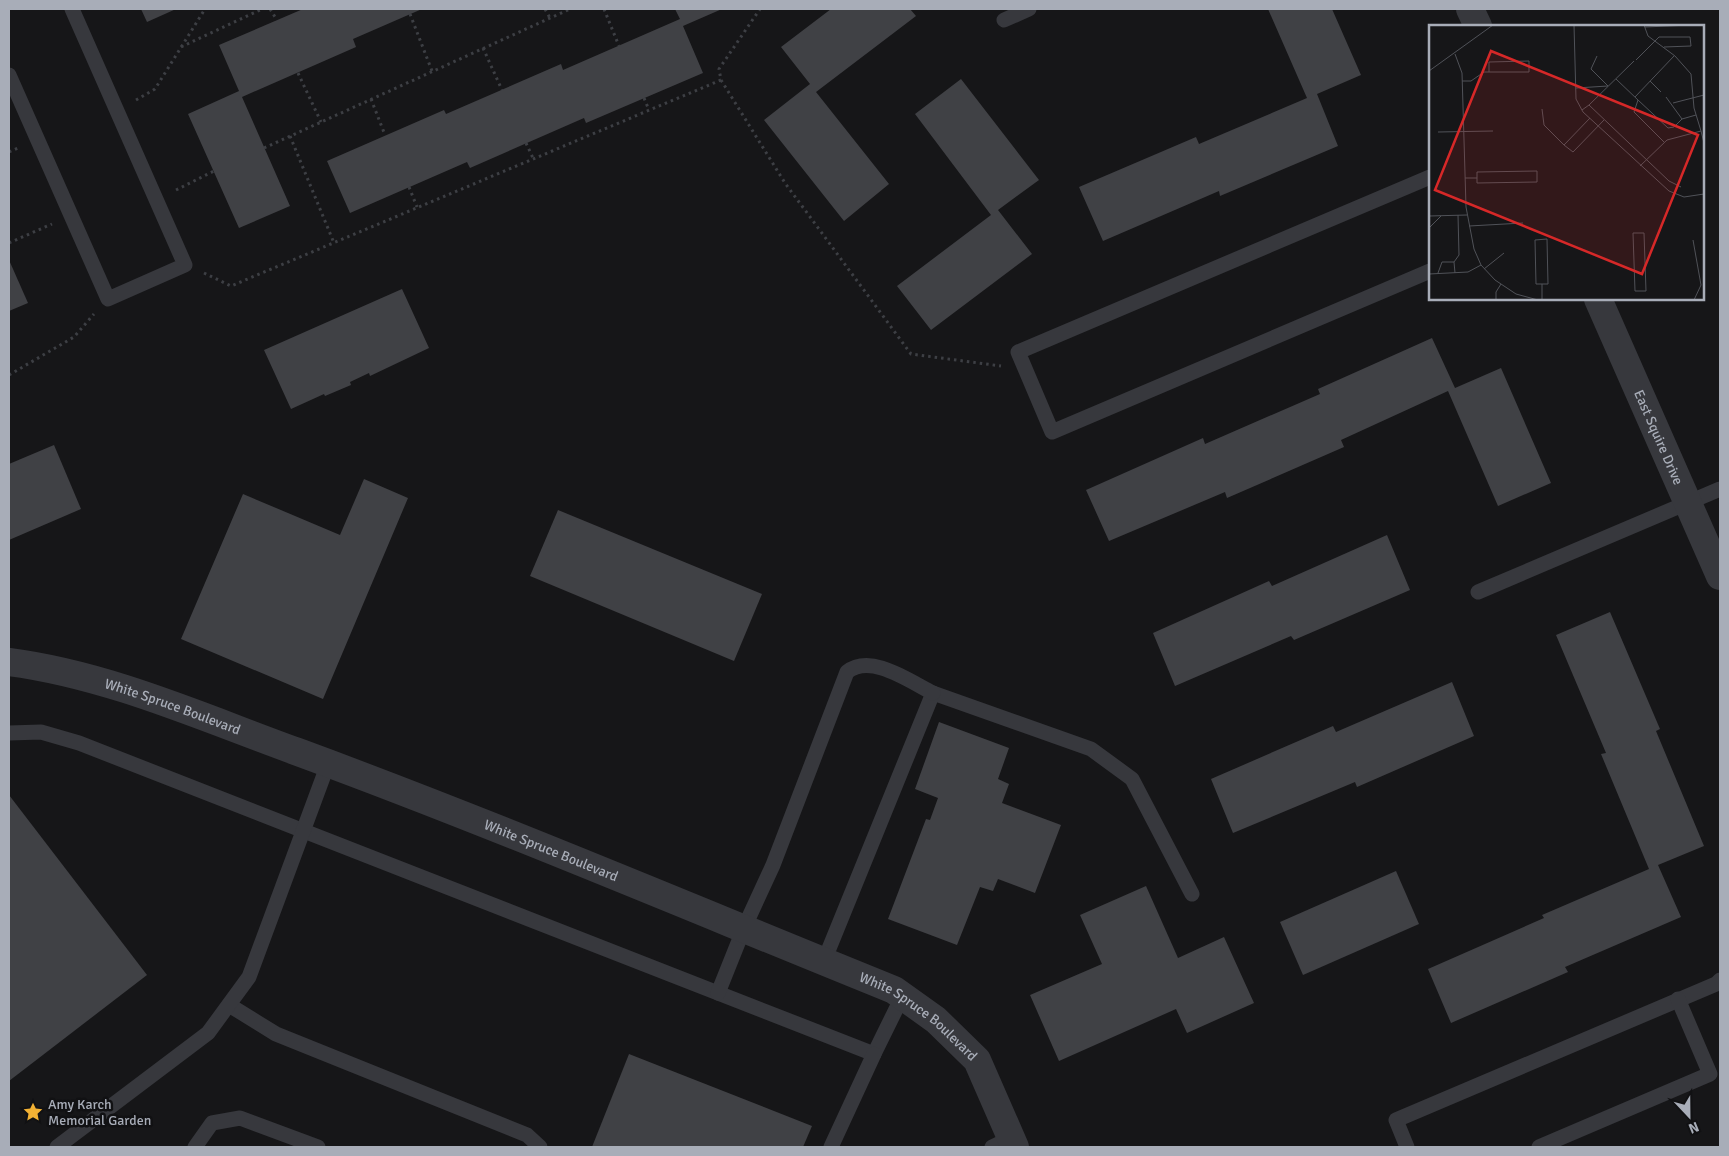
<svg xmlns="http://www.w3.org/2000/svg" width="1729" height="1156" viewBox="0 0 1729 1156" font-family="Signika,sans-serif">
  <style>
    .building { fill: #404145 }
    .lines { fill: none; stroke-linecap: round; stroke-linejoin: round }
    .path { stroke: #3d3f44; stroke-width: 3; stroke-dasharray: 2.5 4; stroke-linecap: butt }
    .service { stroke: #37383d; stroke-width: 15 }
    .minor { stroke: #37383d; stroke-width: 28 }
    .labels { text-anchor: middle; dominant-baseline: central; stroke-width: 5; stroke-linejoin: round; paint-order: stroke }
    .street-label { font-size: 14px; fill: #a8adb8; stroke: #111113 }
    .poi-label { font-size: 14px; fill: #a8adb8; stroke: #111113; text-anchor: start }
    .inset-road { fill: none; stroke: #505258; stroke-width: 1 }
    .view { fill: #d62828; fill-opacity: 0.15; stroke: #d62828; stroke-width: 2.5 }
    .inset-edge { fill: none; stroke: #a8adb8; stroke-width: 2.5 }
  </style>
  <rect width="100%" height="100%" fill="#161618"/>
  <!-- building -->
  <g class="building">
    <path d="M141,9H176L147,22Z"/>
    <path d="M303,9H422L353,39L356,47L242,97L290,206L239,228L188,114L239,91L219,45Z"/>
    <path d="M675,9H722L683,26L703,73L586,123L584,118L470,168L467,162L350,213L327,161L444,110L446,114L561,64L563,70L680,19Z"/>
    <path d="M831,9H910L916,16L816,92L889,184L844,221L764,120L810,84L781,47Z"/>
    <path d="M1268,9H1332L1361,75L1317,94L1338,146L1220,196L1219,191L1103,241L1079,187L1196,137L1199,144L1307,98Z"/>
    <path d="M961,79L1039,180L998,210L1032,254L931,330L897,286L991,215L915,114Z"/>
    <path d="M9,260L28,303L9,311Z"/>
    <path d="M402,289L429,348L370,376L369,373L350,382L351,385L325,396L324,394L291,409L264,350Z"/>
    <path d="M1432,338L1455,388L1501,368L1551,483L1498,506L1448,391L1341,440L1344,447L1227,498L1225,492L1109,541L1086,490L1203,438L1205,444L1320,394L1318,389Z"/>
    <path d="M54,445L81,509L9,540V464Z"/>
    <path d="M364,479L408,498L323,699L181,639L243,494L340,535Z"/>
    <path d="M558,510L762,594L734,661L530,576Z"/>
    <path d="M1387,535L1410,590L1294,640L1291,636L1175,686L1153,633L1269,581L1272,586Z"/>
    <path d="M1610,612L1660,729L1656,731L1704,846L1658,865L1681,917L1565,967L1568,972L1451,1023L1428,969L1544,918L1542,915L1649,869L1601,754L1606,753L1556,635Z"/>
    <path d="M1452,682L1474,736L1357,787L1355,782L1233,833L1211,779L1333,726L1336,732Z"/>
    <path d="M939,722L1009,748L998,779L1009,784L1002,803L1061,825L1035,893L998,879L993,891L980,887L957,945L888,919L926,819L930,820L938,798L915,789Z"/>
    <path d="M9,795L147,975L9,1081Z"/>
    <path d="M1396,871L1419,924L1303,975L1280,922Z"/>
    <path d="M1146,886L1178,958L1224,937L1254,1003L1187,1033L1176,1009L1059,1061L1030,995L1102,964L1080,915Z"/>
    <path d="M629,1054L812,1126L803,1147H592Z"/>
  </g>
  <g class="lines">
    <!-- path -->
    <g class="path">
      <path d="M270,9L277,20"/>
      <path d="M545,9L550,18"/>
      <path d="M604,9L619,46"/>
      <path d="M410,14L432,71"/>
      <path d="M181,47L262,9"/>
      <path d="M483,48L502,90"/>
      <path d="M298,73L321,122"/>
      <path d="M721,80L785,183L911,354L1001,366"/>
      <path d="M644,98L649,110"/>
      <path d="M371,99L385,135"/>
      <path d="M136,100L155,89L205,9"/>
      <path d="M290,136L334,243"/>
      <path d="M526,143L533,158"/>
      <path d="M264,148L570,9"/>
      <path d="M9,152L18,148"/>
      <path d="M409,187L417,207"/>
      <path d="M176,190L214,171"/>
      <path d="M9,243L52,224"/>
      <path d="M204,273L231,286L721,80L719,69L760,9"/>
      <path d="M9,375L74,337L94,314"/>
    </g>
    <!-- service -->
    <g class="service">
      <path d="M1004,20L1029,9"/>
      <path d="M9,75L108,299L185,265L72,9"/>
      <path d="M1430,177L1018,352L1052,432L1430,271"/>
      <path d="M1478,592L1720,489"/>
      <path d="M9,733L41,732L79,743L874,1054L903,995"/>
      <path d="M824,961L933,693L1091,749L1132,779L1192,894"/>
      <path d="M718,993L744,928L773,865L847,672C871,653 909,681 933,693"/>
      <path d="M229,1005L276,1034L527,1135L540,1147"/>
      <path d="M57,1147L208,1033L249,977L328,764"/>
      <path d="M195,1147L212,1123L240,1118L318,1147"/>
      <path d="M831,1147L874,1054"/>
      <path d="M992,1147L1011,1138"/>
      <path d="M1407,1147L1396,1120L1716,984L1720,980"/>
      <path d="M1539,1147L1710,1074L1678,999"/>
    </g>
    <!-- minor -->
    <g class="minor">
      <path d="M1470,9L1478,26"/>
      <path id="s1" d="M1598,299L1720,576"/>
      <path id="s2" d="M9,662C109,675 204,718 298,752C499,826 696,910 894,990L936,1020L977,1060L1015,1147"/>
    </g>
  </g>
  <!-- icons -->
  <defs>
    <symbol id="sight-bare" viewBox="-9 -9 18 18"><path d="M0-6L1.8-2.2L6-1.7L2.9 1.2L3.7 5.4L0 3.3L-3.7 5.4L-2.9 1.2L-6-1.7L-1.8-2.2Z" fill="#f2b134" stroke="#111113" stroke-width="2.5" paint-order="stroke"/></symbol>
  </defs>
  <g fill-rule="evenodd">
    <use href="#sight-bare" x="19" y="1098" width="28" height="28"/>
  </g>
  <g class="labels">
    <!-- street labels -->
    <g class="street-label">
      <text stroke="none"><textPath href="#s1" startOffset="151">East Squire Drive</textPath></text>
      <text stroke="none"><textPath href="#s2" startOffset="170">White Spruce Boulevard</textPath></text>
      <text stroke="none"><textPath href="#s2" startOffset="575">White Spruce Boulevard</textPath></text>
      <text stroke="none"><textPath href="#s2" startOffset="980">White Spruce Boulevard</textPath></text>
    </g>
    <!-- poi labels -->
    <g class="poi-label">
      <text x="48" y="1104">Amy Karch<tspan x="48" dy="16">Memorial Garden</tspan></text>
    </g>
  </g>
  <!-- overview -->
  <g transform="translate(1429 25)">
    <rect width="275" height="275" fill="#161618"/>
    <path class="inset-road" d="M145,0L147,74L154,87L240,166L255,172L275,169M215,0L219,11L246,31L262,49L265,83L272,106M216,2L261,0M26,29L33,48L37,182L45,224L52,240L66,255L87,269L109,275M207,35L230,12H261L262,21L235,22M0,46L64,0M187,54L209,75L205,87L235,117M33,56H42L55,47H100V36L60,37V47M221,56L232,67M147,63L179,61L162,44L168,31M206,72L245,31M237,72L253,94M209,75L239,103L245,102L253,94L267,90M244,78L275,70M160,80L205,36M113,84L115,100L135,120L161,93M153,85L160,80L240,156L252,162M9,107L64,106M135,120L144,127L175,95M211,141L238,115L272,106L275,118M36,153H48V158L108,157V146L48,147V153M0,191L38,190M40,201L94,198M0,203L12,191M204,208H215L217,266H206ZM118,214L119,259H107L106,215ZM264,215L272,260L265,275M55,244L75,228M9,248L13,237H25M26,248L25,237L30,230L29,190M0,249L39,247L52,240M113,259V275M67,275V267L72,259"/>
    <path class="view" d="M62,26L269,110L213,249L6,165Z"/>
    <rect width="275" height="275" class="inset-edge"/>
  </g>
  <!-- border -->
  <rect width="1729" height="1156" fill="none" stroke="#a8adb8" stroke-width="20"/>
  <!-- north arrow -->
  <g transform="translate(1689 1116) rotate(158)" stroke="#111113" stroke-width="4" paint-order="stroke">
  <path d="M0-4L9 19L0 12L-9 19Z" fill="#a8adb8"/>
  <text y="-8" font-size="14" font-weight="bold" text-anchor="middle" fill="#a8adb8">N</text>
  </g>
</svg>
